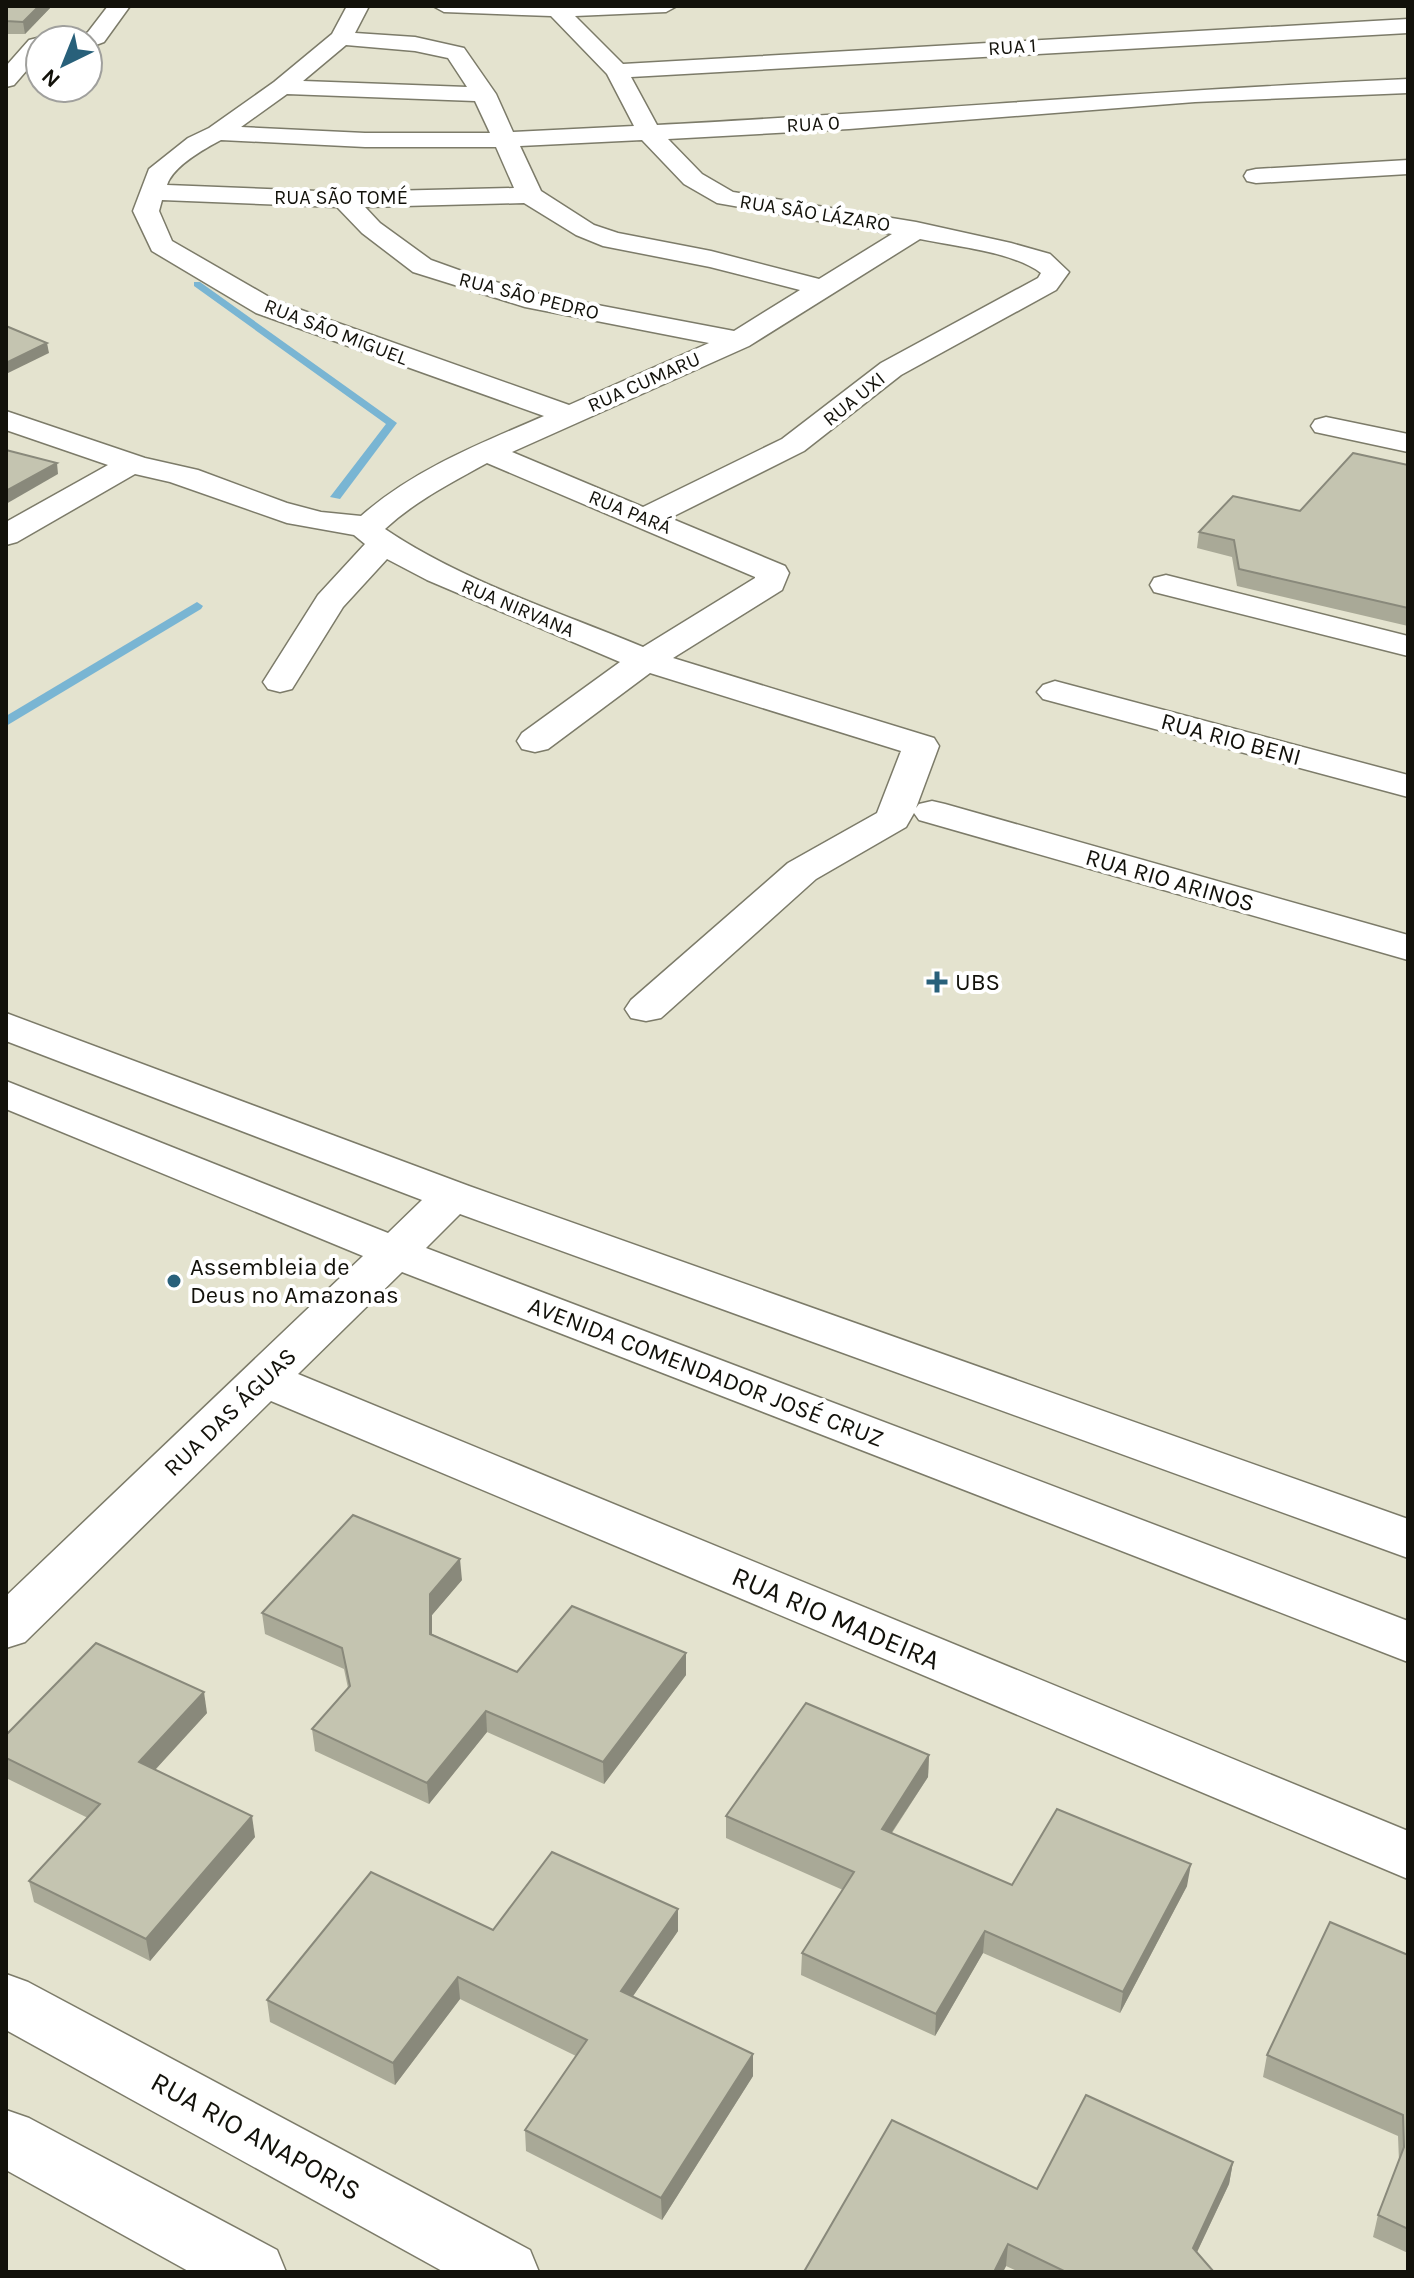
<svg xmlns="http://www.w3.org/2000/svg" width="1414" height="2278" viewBox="0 0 1414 2278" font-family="Karla,sans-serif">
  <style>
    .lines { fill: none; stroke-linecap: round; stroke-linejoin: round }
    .stream { fill: #79b5d3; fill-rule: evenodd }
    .street-casing { stroke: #7c7b69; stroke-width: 3 }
    .street { fill: #fff; fill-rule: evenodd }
    .wall { fill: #a9a997 }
    .shaded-wall { fill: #89897b }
    .building { fill: #c4c4b0; stroke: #89897b; stroke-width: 2 }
    .poi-dot { fill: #28607a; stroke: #fff; stroke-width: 3 }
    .labels { text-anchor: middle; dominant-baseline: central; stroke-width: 8; stroke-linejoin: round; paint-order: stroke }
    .far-street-label { font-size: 20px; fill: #12110a; stroke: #fff }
    .street-label { font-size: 24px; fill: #12110a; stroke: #fff }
    .poi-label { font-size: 24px; fill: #12110a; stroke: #fff; text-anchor: start }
    .near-street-label { font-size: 28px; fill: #12110a; stroke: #fff }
  </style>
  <rect width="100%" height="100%" fill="#e4e3cf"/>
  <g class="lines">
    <!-- stream -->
    <g class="stream">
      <path d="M194,282H200L397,423L340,499L330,497L386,424L194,286Z"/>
      <path d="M197,602L203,606L201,609L6,726V716Z"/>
    </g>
    <defs>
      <g id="street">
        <path d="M108,6H130L104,42L88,48V40H78L88,32Z"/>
        <path d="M347,6H369L355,33L415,37L464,48L496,94L513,132L634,126L607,74L551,16L444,12L433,6H677L666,12L575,16L623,64L1408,19V33L631,77L657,125C907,112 1157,90 1408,79V93L1195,102L849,129L668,139L702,174L733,192L916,222L1011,243L1050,254L1069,272L1056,290L901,375L804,451L670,518L785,566L789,573L782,590L673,658L934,738L939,746L916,808L919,804L932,801L945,804L1408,935V960L919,820L914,813L906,827L816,879L661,1018L646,1021L631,1018L625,1009L631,1000L788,863L877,813L901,751L650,673L548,749L535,752L522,749L517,741L522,733L620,662L427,580L387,559L343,607L292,689L280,692L268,689L263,682L318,595L365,544L354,535L287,523L170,482L135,474L17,542L6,545V522L108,465L6,430V411L145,458L198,470L287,503L321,512L361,516C413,470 481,443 544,416L256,313L152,251L133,211L149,169L188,138L209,128L274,82L332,34ZM346,45L415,51L448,58L467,87L303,81ZM287,94L475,101L490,133H365L241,127ZM221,140L365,147H496L514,188L344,192L167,185C173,166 204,149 221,140ZM642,140L684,184L717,203L892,234L819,279L711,251L618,233L594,225L541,191L520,146ZM162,200L337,207L362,233L413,272L525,307L709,343L569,405L276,301L172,241L159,211ZM524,203L576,235L603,246L710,267L800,290L734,331L529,292L470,274L431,260L380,223L365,207ZM920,239C954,246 1014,252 1041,273L1038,278L881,363L782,439L643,507L512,452L749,346ZM487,463L755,577V578L643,647C557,611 462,581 385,529C415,501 451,483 487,463Z"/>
        <path d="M37,38L44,40H40V55L14,85L6,87V66L29,40Z"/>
        <path d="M1408,160V174L1256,183L1247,181L1244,176L1247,171L1256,169Z"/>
        <path d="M1326,417L1408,434V452L1315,432L1311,426L1315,420Z"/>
        <path d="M1166,575L1408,636V656L1154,592L1150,585L1154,578Z"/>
        <path d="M1055,681L1408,775V797L1043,699L1037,692L1043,685Z"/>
        <path d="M6,1013L469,1186L1408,1519V1558L460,1214L426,1248L1408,1621V1662L402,1272L298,1374L1408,1831V1879L271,1401L25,1642L6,1648V1596L363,1256L6,1109V1081L388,1233L422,1200L6,1041Z"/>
        <path d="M6,1974L28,1982L530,2250L539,2272H444L6,2030Z"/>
        <path d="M6,2110L29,2118L277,2250L286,2272H190L6,2170Z"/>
      </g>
    </defs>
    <!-- street casing -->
    <use href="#street" class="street-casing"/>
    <!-- street -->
    <use href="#street" class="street"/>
  </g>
  <!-- wall -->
  <g class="wall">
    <path d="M6,6H52L25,34H6Z"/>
    <path d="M1408,465V626L1237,586L1232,557L1197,548L1199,532L1300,511Z"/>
    <path d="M462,1580L432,1615V1634L517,1672L686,1653V1675L604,1784L487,1732L429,1804L315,1751L312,1729L348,1688L344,1669L265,1634L262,1613Z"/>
    <path d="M207,1713L155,1770L255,1837L150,1961L34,1902L29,1881L88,1818L6,1778V1735Z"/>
    <path d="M929,1755L928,1777L892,1833L1012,1885L1187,1886L1120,2013L983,1953L935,2036L801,1975L802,1953L843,1890L726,1838V1816Z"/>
    <path d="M678,1931L633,1996L753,2076L662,2220L526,2151L525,2130L576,2056L460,1999L395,2085L270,2022L267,2000Z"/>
    <path d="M1408,1955V2253L1373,2237L1378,2215L1399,2161L1398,2136L1263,2077L1267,2055Z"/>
    <path d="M1233,2162L1229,2184L1197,2252L1214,2272H1019L1006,2266L1003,2272H805V2270L1037,2189Z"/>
  </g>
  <!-- shaded-wall -->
  <g class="shaded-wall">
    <path d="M39,6H52L25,34L23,22Z"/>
    <path d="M47,343L49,353L6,374V363Z"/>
    <path d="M57,463L58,474L6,504V491Z"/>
    <path d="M460,1559L462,1580L432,1615V1655L430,1634V1594Z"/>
    <path d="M686,1653V1675L604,1784L603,1762Z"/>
    <path d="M204,1692L207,1713L142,1784L139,1762Z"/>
    <path d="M486,1711L487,1732L429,1804L427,1783Z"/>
    <path d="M929,1755L928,1777L880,1850L882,1829Z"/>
    <path d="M252,1816L255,1837L150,1961L146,1939Z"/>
    <path d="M1191,1864L1187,1886L1120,2013L1123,1992Z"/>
    <path d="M678,1909V1931L622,2012L621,1991Z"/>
    <path d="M985,1931L983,1953L935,2036L936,2014Z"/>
    <path d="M458,1977L460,1999L395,2085L393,2063Z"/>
    <path d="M753,2054V2076L662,2220L661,2198Z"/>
    <path d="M1233,2162L1229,2184L1189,2269L1193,2248Z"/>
    <path d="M1008,2244L1006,2266L1003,2272H994Z"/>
  </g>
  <!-- building -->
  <g class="building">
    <path d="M6,6H39L23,22L6,21Z"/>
    <path d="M6,326L47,343L6,363Z"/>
    <path d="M6,450L57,463L6,491Z"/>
    <path d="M1353,453L1408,465V608L1239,569L1234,540L1199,532L1233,496L1300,511Z"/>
    <path d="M353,1515L460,1559L430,1594V1634L517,1672L572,1606L686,1653L603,1762L486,1711L427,1783L312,1729L350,1686L342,1648L262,1613Z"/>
    <path d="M96,1643L204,1692L139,1762L252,1816L146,1939L29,1881L100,1804L6,1758V1735Z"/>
    <path d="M806,1703L929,1755L882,1829L1012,1885L1057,1809L1191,1864L1123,1992L985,1931L936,2014L802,1953L854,1872L726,1816Z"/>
    <path d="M552,1852L678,1909L621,1991L753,2054L661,2198L525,2130L587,2040L458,1977L393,2063L267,2000L371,1872L493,1930Z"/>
    <path d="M1330,1922L1408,1955V2229L1378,2215L1404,2147L1403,2115L1267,2055Z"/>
    <path d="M1086,2095L1233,2162L1193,2248L1214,2272H1066L1008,2244L994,2272H808L805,2270L892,2120L1037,2189Z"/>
  </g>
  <!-- markers -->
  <g class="poi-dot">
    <path d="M933 970h8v8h8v8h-8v8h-8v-8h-8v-8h8z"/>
    <circle cx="174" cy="1281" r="8"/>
  </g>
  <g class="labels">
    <!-- far-street labels -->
    <g class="far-street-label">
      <text transform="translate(1012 47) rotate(-4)">RUA 1</text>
      <text transform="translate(813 124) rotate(-3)">RUA 0</text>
      <text x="341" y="197">RUA SÃO TOMÉ</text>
      <text transform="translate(815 213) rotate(9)">RUA SÃO LÁZARO</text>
      <text transform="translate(529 296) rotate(14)">RUA SÃO PEDRO</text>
      <text transform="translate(336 332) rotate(21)">RUA SÃO MIGUEL</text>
      <text transform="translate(644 382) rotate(-24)">RUA CUMARU</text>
      <text transform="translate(854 399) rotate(-39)">RUA UXI</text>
      <text transform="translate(630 512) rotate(22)">RUA PARÁ</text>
      <text transform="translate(518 608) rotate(23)">RUA NIRVANA</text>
    </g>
    <!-- street labels -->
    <g class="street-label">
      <text transform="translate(1231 739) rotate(15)">RUA RIO BENI</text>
      <text transform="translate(1170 880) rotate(16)">RUA RIO ARINOS</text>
      <text transform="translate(706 1372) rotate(21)">AVENIDA COMENDADOR JOSÉ CRUZ</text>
      <text transform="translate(230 1412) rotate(-44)">RUA DAS ÁGUAS</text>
    </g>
    <!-- poi labels -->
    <g class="poi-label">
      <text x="955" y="982">UBS</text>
      <text x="190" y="1267">Assembleia de<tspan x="190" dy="28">Deus no Amazonas</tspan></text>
    </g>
    <!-- near-street labels -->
    <g class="near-street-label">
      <text transform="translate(836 1618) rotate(23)">RUA RIO MADEIRA</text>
      <text transform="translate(256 2136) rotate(29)">RUA RIO ANAPORIS</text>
    </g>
  </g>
  <!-- border -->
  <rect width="1414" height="2278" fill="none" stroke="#12110a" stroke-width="16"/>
  <!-- north arrow -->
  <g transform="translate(64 64) rotate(223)"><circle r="38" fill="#ffffff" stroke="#a0a09d" stroke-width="2"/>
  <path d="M0-6L14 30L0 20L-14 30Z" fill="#28607a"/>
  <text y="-12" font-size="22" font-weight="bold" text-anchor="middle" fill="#12110a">N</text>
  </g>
</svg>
